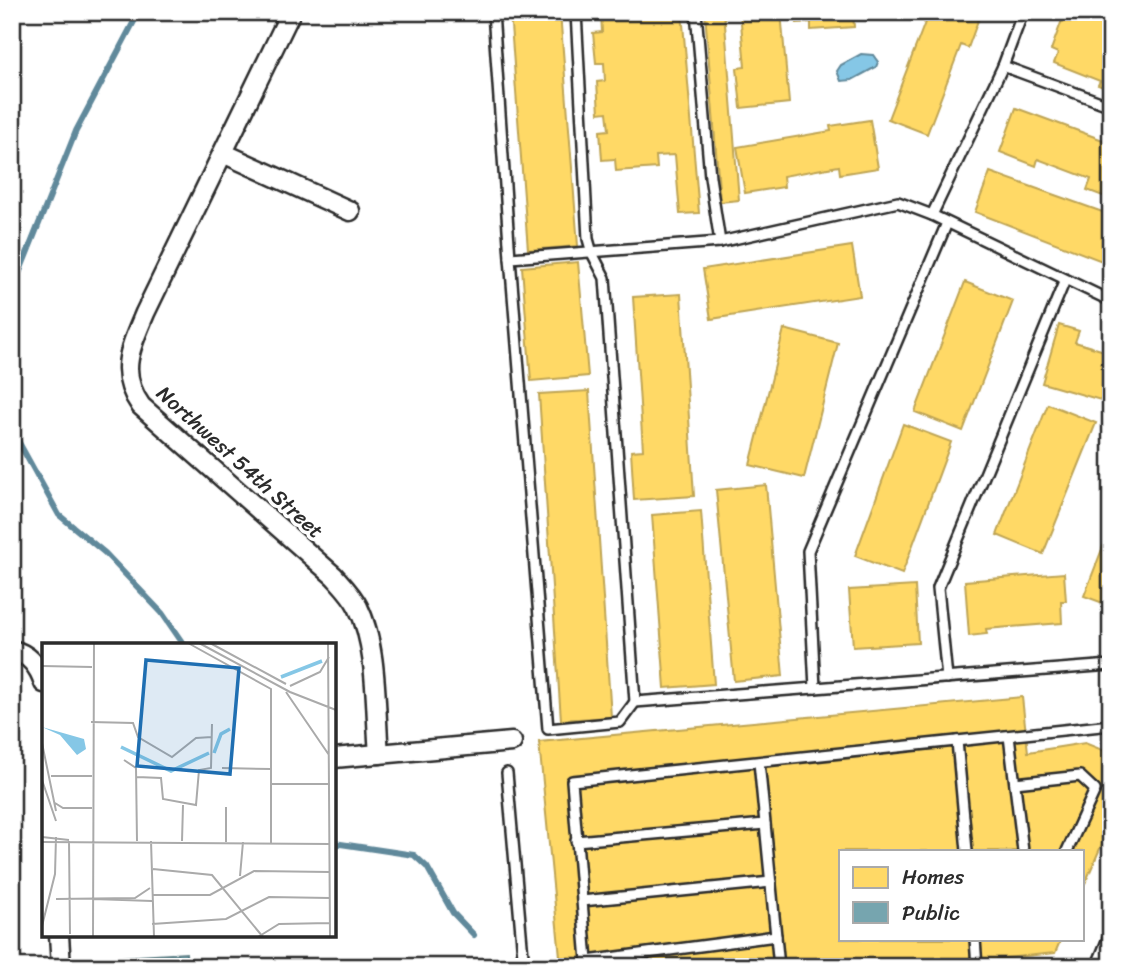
<svg xmlns="http://www.w3.org/2000/svg" width="1123" height="979" viewBox="0 0 1123 979" font-family="Sriracha,sans-serif">
  <style>
    .water { fill: #85c7e6; stroke: #61899b; stroke-width: 2 }
    .homes { fill: #ffd966; stroke: #bfa554; stroke-width: 2 }
    .public { fill: #76a5af; stroke: #608087; stroke-width: 2 }
    .lines { fill: none; stroke-linecap: round; stroke-linejoin: round }
    .stream { stroke: #61899b; stroke-width: 6 }
    .lane-casing { stroke: #2b2b2b; stroke-width: 14 }
    .street-casing { stroke: #2b2b2b; stroke-width: 23 }
    .lane { stroke: #fff; stroke-width: 9 }
    .street { stroke: #fff; stroke-width: 18 }
    .labels { text-anchor: middle; dominant-baseline: central; stroke-width: 7; stroke-linejoin: round; paint-order: stroke }
    .street-label { font-size: 21px; fill: #2b2b2b; stroke: #fff }
    .inset-river { fill: none; stroke: #85c7e6; stroke-width: 3.5 }
    .inset-road { fill: none; stroke: #aaa; stroke-width: 2 }
    .view { fill: #1f6fb2; fill-opacity: 0.15; stroke: #1f6fb2; stroke-width: 3.5 }
    .inset-edge { fill: none; stroke: #2b2b2b; stroke-width: 3.5 }
  </style>
  <rect width="100%" height="100%" fill="#fff"/>
  <filter id="ink" filterUnits="userSpaceOnUse"><feTurbulence type="fractalNoise" baseFrequency=".0143" numOctaves="2"/><feDisplacementMap in="SourceGraphic" scale="14" xChannelSelector="R" yChannelSelector="G"/><feConvolveMatrix kernelMatrix="1 2 1 2 8 2 1 2 1" color-interpolation-filters="sRGB"/></filter>
  <g filter="url(#ink)">
    <!-- water -->
    <path class="water" d="M861,54L873,55L878,62L876,67L852,80L841,81L837,71L841,65Z"/>
    <!-- homes -->
    <g class="homes">
      <path d="M510,12H560L578,246L528,250Z"/>
      <path d="M591,12H682L699,213L680,214L675,155L656,156L657,168L616,171L615,159L602,160L600,131L609,130L607,112L599,113L597,82L605,81L604,63H596L593,33L602,32L601,13Z"/>
      <path d="M705,12H724L739,200L720,202Z"/>
      <path d="M740,12H781L789,103L741,108L737,68L745,67Z"/>
      <path d="M797,12H853L854,27L811,30V22L797,23Z"/>
      <path d="M929,12H981L968,48L961,45L927,134L888,119Z"/>
      <path d="M1065,12L1074,15L1075,12H1099L1109,16L1111,90L1098,85L1100,81L1054,63L1058,53L1051,50Z"/>
      <path d="M1016,108L1111,143V199L1087,190L1091,179L1038,159L1036,166L1000,152Z"/>
      <path d="M870,120L878,168L840,174L839,166L783,176L784,187L745,193L737,147L831,131L830,126Z"/>
      <path d="M990,172L1111,215V237L1102,261L975,212Z"/>
      <path d="M852,246L860,296L711,319L703,269Z"/>
      <path d="M578,262L588,376L531,381L522,267Z"/>
      <path d="M965,282L1013,301L963,431L915,412Z"/>
      <path d="M681,294L694,496L634,500L631,451L643,450L633,297Z"/>
      <path d="M1059,325L1079,331L1075,342L1111,353V403L1042,383Z"/>
      <path d="M784,329L838,343L804,478L750,465Z"/>
      <path d="M589,391L611,717L561,720L539,394Z"/>
      <path d="M1048,404L1096,423L1043,554L997,535Z"/>
      <path d="M903,424L951,442L902,574L855,556Z"/>
      <path d="M766,485L783,676L734,681L716,490Z"/>
      <path d="M701,511L714,684L665,688L652,515Z"/>
      <path d="M1111,526V606L1084,596Z"/>
      <path d="M1064,573L1066,601H1061L1062,623L986,629L987,634L969,636L965,581Z"/>
      <path d="M915,586L918,643L853,647L849,590Z"/>
      <path d="M1022,697L1028,752L1085,743L1105,751L1111,756V823L1083,888V851H841V939H1061L1055,953L997,959V967H561L539,742Z"/>
    </g>
    <!-- public -->
    <path class="public" d="M186,953L187,967H123L122,957Z"/>
    <g class="lines">
      <!-- stream -->
      <g class="stream">
        <path d="M12,291L76,131L139,12"/>
        <path d="M12,430L59,515L105,553L162,613L184,645"/>
        <path d="M334,843L414,855L427,867L453,913L474,935"/>
      </g>
      <defs>
        <g id="lane">
          <path d="M493,12L510,258"/>
          <path d="M576,12L588,239L592,253L605,278L635,702L1111,665"/>
          <path d="M696,12L710,177L720,242"/>
          <path d="M1003,66L1111,106"/>
          <path d="M932,215L1003,66L1023,12"/>
          <path d="M947,678L938,588L1065,280"/>
          <path d="M815,688L808,551L947,223"/>
          <path d="M635,702L620,722L548,729L510,258L720,242L898,202L932,215L1111,301"/>
          <path d="M1009,736L1023,851"/>
          <path d="M957,741L967,851"/>
          <path d="M759,762L779,967"/>
          <path d="M507,773L524,967"/>
          <path d="M1015,783L1080,776L1095,790L1067,851"/>
          <path d="M576,841L765,824"/>
          <path d="M582,901L771,882"/>
          <path d="M975,939L977,967"/>
          <path d="M587,961L776,936"/>
          <path d="M595,967L587,961L572,781L1111,725"/>
          <path d="M1017,967H1032"/>
        </g>
        <g id="street">
          <path d="M291,12L145,313C131,347 117,372 141,406L334,576C343,586 352,595 358,607C378,647 375,709 379,754"/>
          <path d="M223,153L350,211"/>
          <path d="M12,650C29,654 39,667 44,683"/>
          <path d="M334,758L512,742"/>
          <path d="M59,935L61,967"/>
          <path d="M1101,967L1111,943"/>
        </g>
      </defs>
      <!-- lane casing -->
      <use href="#lane" class="lane-casing"/>
      <!-- street casing -->
      <use href="#street" class="street-casing"/>
      <!-- lane -->
      <use href="#lane" class="lane"/>
      <!-- street -->
      <use href="#street" class="street"/>
    </g>
  </g>
  <g class="labels">
    <!-- street labels -->
    <g class="street-label">
      <text transform="translate(240 462) rotate(42)">Northwest 54th Street</text>
    </g>
  </g>
  <!-- overview -->
  <g transform="translate(42 643)">
    <rect width="294" height="294" fill="#fff"/>
    <path d="M0,84L42,96L44,106L35,112L18,92Z" fill="#85c7e6"/>
    <path class="inset-river" d="M239,34L280,18M79,104L129,128L167,110M172,110L179,91L188,86"/>
    <path class="inset-road" d="M146,0L229,46V200M157,0L248,49L294,67M168,0L244,41M286,0L288,294M0,23L50,24M248,43L278,29L287,14M244,49L287,112M49,79L91,80L96,94L130,114L154,95L170,94M0,100L14,168M82,117L94,125L95,198M180,125L229,126M9,133H50M95,134L119,135L121,156L154,162L157,127L169,125L170,81M0,137L14,178M230,141H288M13,160L21,165H50M0,194L27,197M27,198L28,291M109,198L112,294M140,198L141,162M0,199L288,201M184,199V164M111,226L170,232L221,294M198,233L201,199M110,252H168L212,228L288,229M14,256L93,255L108,245M51,256L110,258M110,281L184,276L227,254L288,255M0,283L13,231L14,194M51,294L52,0M216,294L237,281L288,280"/>
    <path class="view" d="M104,17L197,25L188,131L95,123Z"/>
    <rect width="294" height="294" class="inset-edge"/>
  </g>
  <!-- margin -->
  <rect width="1123" height="979" fill="none" stroke="#fff" stroke-width="42"/>
  <rect x="21" y="21" width="1081" height="937" fill="none" stroke="#2b2b2b" stroke-width="2.5" filter="url(#ink)"/>
  <!-- legend -->
  <rect x="839" y="850" width="245" height="91" fill="#ffffff" stroke="#aaaaaa" stroke-width="2"/>
  <rect x="853" y="867" width="35" height="21" fill="#ffd966" stroke="#aaaaaa" stroke-width="2"/>
  <text x="902" y="884" font-size="21" fill="#2b2b2b">Homes</text>
  <rect x="853" y="902" width="35" height="21" fill="#76a5af" stroke="#aaaaaa" stroke-width="2"/>
  <text x="902" y="920" font-size="21" fill="#2b2b2b">Public</text>
</svg>
